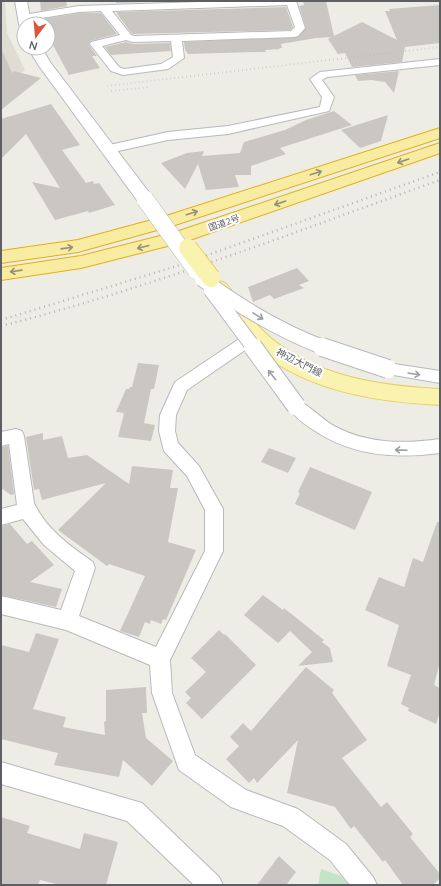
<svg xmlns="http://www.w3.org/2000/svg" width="441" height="886" viewBox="0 0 441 886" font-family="'Nunito Sans','Noto Sans JP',sans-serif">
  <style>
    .education { fill: #dedcd3 }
    .green { fill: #c3e4c6 }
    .building { fill: #cac7c2 }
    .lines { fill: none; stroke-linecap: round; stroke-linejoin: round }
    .minor-casing { stroke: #b7b9be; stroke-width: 2 }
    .tertiary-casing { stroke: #b7b9be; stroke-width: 2 }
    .primary-casing { stroke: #e7cd65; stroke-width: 2 }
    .trunk-casing { stroke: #e2b111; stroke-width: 2 }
    .minor { fill: #fff; fill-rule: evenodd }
    .tertiary { fill: #fff; fill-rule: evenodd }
    .primary { fill: #f9f3af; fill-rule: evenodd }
    .trunk { fill: #f7eca2; fill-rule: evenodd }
    .rail-far1 { stroke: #b5b6b6; stroke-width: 2; stroke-dasharray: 0.5 3.5; stroke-linecap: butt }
    .rail { stroke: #b5b6b6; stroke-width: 2.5; stroke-dasharray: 1 4; stroke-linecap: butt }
    .minor-bridge-far1-casing { stroke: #b7b9be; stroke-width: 16; stroke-linecap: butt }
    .minor-bridge-casing { stroke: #b7b9be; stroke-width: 20; stroke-linecap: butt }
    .tertiary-bridge-casing { stroke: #b7b9be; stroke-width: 18; stroke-linecap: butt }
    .primary-bridge-casing { stroke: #e7cd65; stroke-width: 20; stroke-linecap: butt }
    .minor-bridge-far1 { stroke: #fff; stroke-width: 14 }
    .minor-bridge { stroke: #fff; stroke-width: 18 }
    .tertiary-bridge { stroke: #fff; stroke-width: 17 }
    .primary-bridge { stroke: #f9f3af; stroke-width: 18 }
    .oneway { stroke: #93907a }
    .oneway2 { stroke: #9e9fa2 }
    .labels { text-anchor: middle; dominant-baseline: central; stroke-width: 4; stroke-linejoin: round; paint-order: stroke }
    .far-street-label { font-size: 9px; fill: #5d5f64; stroke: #fff }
    .street-label { font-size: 10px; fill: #5d5f64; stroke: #fff }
  </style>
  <rect width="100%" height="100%" fill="#eeede5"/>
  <!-- education -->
  <path class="education" d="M1,1H5L7,33L25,70L1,88Z"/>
  <!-- green -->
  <path class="green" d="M321,869L341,876L349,885H318Z"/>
  <!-- building -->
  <g class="building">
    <path d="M40,1H66L67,6L41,11Z"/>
    <path d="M116,1H177L116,3Z"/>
    <path d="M303,1H326L334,36L362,22L397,40L385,11H390L389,9L440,5V43L405,47L402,62L352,67L345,53L338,54L328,39L331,37L316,38L281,44L282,48H279L280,49L265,50L266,52H259L188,54L185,50L184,42L298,37L306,28L299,6L304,5Z"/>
    <path d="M286,7L293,27L290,30L134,34H132L117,14V12Z"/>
    <path d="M80,13H101L117,34L90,41L89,45L97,56H92L100,68L68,75V73L48,36V24H43L42,19Z"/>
    <path d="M126,42L133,44L170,43L171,51L111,55L105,47Z"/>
    <path d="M1,48L12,73L14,71L41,78L1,110Z"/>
    <path d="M399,71L394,93L385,82L371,80L358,81L355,75Z"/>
    <path d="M51,104L80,145L62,150L86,183L93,181L94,184L99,183L115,205L89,213L88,211L55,220L32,182L60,188L26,134L1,159V119Z"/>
    <path d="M334,111L352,125L280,148L286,154L251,166V175H235L239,187L206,190L198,164L185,189L161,163L187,153L204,151L202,156L240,153L244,142L285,130L306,120Z"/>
    <path d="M388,115L381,141L360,148L341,130Z"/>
    <path d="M297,268L309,281L299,285L304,288L274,299L270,295L253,302L248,287Z"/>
    <path d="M138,363L159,365L154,389H151L144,423L155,425L151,441L118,437L124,413L116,412L126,389H129L130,387H132Z"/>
    <path d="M43,433V440L62,436L68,458L87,455L129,484L132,466L173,470L170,488H178L168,542L196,550L166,620L163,619L161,624L151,620L150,624L145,622L139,637L120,631L145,576L109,564L107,566L58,530L106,483L42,500L39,489L34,490L26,437Z"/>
    <path d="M8,446L14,494L11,495L1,488V447Z"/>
    <path d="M269,448L296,458L288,473L261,462Z"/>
    <path d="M310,467L372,492L355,530L295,504L300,493L298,492Z"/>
    <path d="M437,522H440V662L434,685L440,688V711L436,724L408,711L409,708L401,704L411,675L387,666L399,625L365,610L379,577L404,587L413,558L423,562Z"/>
    <path d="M10,524L27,544L32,541L54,565L30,582L62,589L56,607L1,595V526Z"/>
    <path d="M263,595L283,610L284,608L324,640L322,642L330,648L333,662L298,666L312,652L290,631L278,643L244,615Z"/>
    <path d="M219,630L224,635L225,634L256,665L202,719L186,703L191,698L185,692L206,672L191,658Z"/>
    <path d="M36,633L59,639L33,709L66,717L63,727L105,735L104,722L106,721V690L146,687L147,713H142L146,738L173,761L152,786L123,760L119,777L54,765L58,753L1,739V645L29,652Z"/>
    <path d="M306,667L334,690L332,693L367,740L342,758L381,807L387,802L413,834L410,837L440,874V878L433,885H403L385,860L383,862L354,826L351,829L335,807L287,793L298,740L257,783L254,778L249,783L226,759L239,746L230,737L243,723L251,731Z"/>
    <path d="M1,817L30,826L27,833L80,849L84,833L118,842L106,885H60L40,880L38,885H1Z"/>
    <path d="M279,856L296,872L286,885H257Z"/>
  </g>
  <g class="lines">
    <defs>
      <g id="minor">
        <path d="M230,1H296L305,28L298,36L294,37L182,41L184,58L168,69L123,75L111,71L90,44L91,42L120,35L101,11L79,12L23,21L18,18L23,15L79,6ZM287,5L295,27L291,31L134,36L131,35L112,11ZM126,40L133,42L171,41L173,57L161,64L124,69L119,67L102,46Z"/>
        <path d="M440,59V65L327,77L322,80L334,97L329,111L228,134L168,140L109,153L105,152L103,149L105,146L168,132L228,126L320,107L322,97L310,79L320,72Z"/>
        <path d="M256,329L261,331L264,335L261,339L187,390L176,415L175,431L178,443L199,466L223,509V551L170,660L172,693L195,755L246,790L298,809L346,844L373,877L377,885H350L330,860L283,826L231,807L179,770L152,693L150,665L66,630L1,614V596L61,610L75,571L44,545L23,519L1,525V509L17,505L9,444L1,446V432L16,429L22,431L24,436L34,503C46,529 70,546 93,562L95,568L79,616L156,647L205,551V510L187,476L164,451L159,431L160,415L175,382L251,331Z"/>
        <path d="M388,363L440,371V383L382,373L380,369L382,365Z"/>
        <path d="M296,400C309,404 321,419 334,426C367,444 404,444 440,439V453C395,459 351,456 312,429C303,423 293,416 288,406L290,401Z"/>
        <path d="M1,762L142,803L219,877L223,885H194L127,821L1,784Z"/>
      </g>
      <g id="tertiary">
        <path d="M15,1H27L31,24H24V28L20,27L19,24Z"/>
        <path d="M28,48H42L50,62L151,195L153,199L151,203L145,204L139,203L39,66Z"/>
      </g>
      <path id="primary" d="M219,281C221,282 223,282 225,283C229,286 233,293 236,298C245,309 253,321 263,331C310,376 378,386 440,389V405C379,402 310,392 261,352C241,335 223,311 210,288L212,283Z"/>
      <g id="trunk">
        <path d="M440,128V138L175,225L78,252L1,263V251L78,240L163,217Z"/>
        <path d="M440,143V153L187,241L81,268L1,280V268L81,256L176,232Z"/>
      </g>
    </defs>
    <!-- minor casing -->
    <use href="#minor" class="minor-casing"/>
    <!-- tertiary casing -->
    <use href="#tertiary" class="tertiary-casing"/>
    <!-- primary casing -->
    <use href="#primary" class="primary-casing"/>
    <!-- trunk casing -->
    <use href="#trunk" class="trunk-casing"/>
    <!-- minor -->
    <use href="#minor" class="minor"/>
    <!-- tertiary -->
    <use href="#tertiary" class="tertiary"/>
    <!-- primary -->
    <use href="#primary" class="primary"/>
    <!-- trunk -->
    <use href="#trunk" class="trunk"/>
    <!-- rail-far1 -->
    <g class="rail-far1">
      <path d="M107,86L440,47"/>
      <path d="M111,91L150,87"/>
    </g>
    <!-- rail -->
    <g class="rail">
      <path d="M1,320L177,266L440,172"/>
      <path d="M1,326C151,288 295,232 440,180"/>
    </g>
    <defs>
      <g id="minor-bridge-far1">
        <path d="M202,279C240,307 280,331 325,348"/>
        <path d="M211,290L254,348"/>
      </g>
      <g id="minor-bridge">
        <path d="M253,347L296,406"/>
        <path d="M322,347L388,369"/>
      </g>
      <path id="tertiary-bridge" d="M145,199L196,270"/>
      <path id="primary-bridge" d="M188,248L211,278"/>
    </defs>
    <!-- minor-bridge-far1 casing -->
    <use href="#minor-bridge-far1" class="minor-bridge-far1-casing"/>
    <!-- minor-bridge casing -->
    <use href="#minor-bridge" class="minor-bridge-casing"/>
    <!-- tertiary-bridge casing -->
    <use href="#tertiary-bridge" class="tertiary-bridge-casing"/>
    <!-- primary-bridge casing -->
    <use href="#primary-bridge" class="primary-bridge-casing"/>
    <!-- minor-bridge-far1 -->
    <use href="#minor-bridge-far1" class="minor-bridge-far1"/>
    <!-- minor-bridge -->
    <use href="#minor-bridge" class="minor-bridge"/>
    <!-- tertiary-bridge -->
    <use href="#tertiary-bridge" class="tertiary-bridge"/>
    <!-- primary-bridge -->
    <use href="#primary-bridge" class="primary-bridge"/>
  </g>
  <!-- one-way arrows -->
  <defs><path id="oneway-shaft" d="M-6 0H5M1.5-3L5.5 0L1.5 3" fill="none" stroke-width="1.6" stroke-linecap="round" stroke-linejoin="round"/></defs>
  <g class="oneway">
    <use href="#oneway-shaft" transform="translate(403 161) rotate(161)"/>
    <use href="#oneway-shaft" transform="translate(316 173) rotate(-18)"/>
    <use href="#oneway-shaft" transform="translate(280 203) rotate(161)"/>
    <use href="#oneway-shaft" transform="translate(192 213) rotate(-18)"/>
    <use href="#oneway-shaft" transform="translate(143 247) rotate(166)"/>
    <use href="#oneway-shaft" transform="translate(67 248) rotate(-8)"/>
    <use href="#oneway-shaft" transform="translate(16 271) rotate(172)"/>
  </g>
  <g class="oneway2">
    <use href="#oneway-shaft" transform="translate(258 316) rotate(31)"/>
    <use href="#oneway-shaft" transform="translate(414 374) rotate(9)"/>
    <use href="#oneway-shaft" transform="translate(272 375) rotate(-128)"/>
    <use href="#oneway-shaft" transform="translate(401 450) rotate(-178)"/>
  </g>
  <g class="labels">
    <!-- far-street labels -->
    <g class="far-street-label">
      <text transform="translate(224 223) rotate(-19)">国道2号</text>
    </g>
    <!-- street labels -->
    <g class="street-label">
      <text transform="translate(299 363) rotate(27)">神辺大門線</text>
    </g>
  </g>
  <!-- border -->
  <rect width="441" height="886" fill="none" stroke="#5d5f64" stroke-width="4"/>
  <!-- north arrow -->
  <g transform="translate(36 36) rotate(196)"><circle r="19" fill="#ffffff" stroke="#bebfc1"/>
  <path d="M0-3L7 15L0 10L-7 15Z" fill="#dd563c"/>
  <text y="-6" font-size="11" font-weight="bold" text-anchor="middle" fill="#5d5f64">N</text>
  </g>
</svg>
